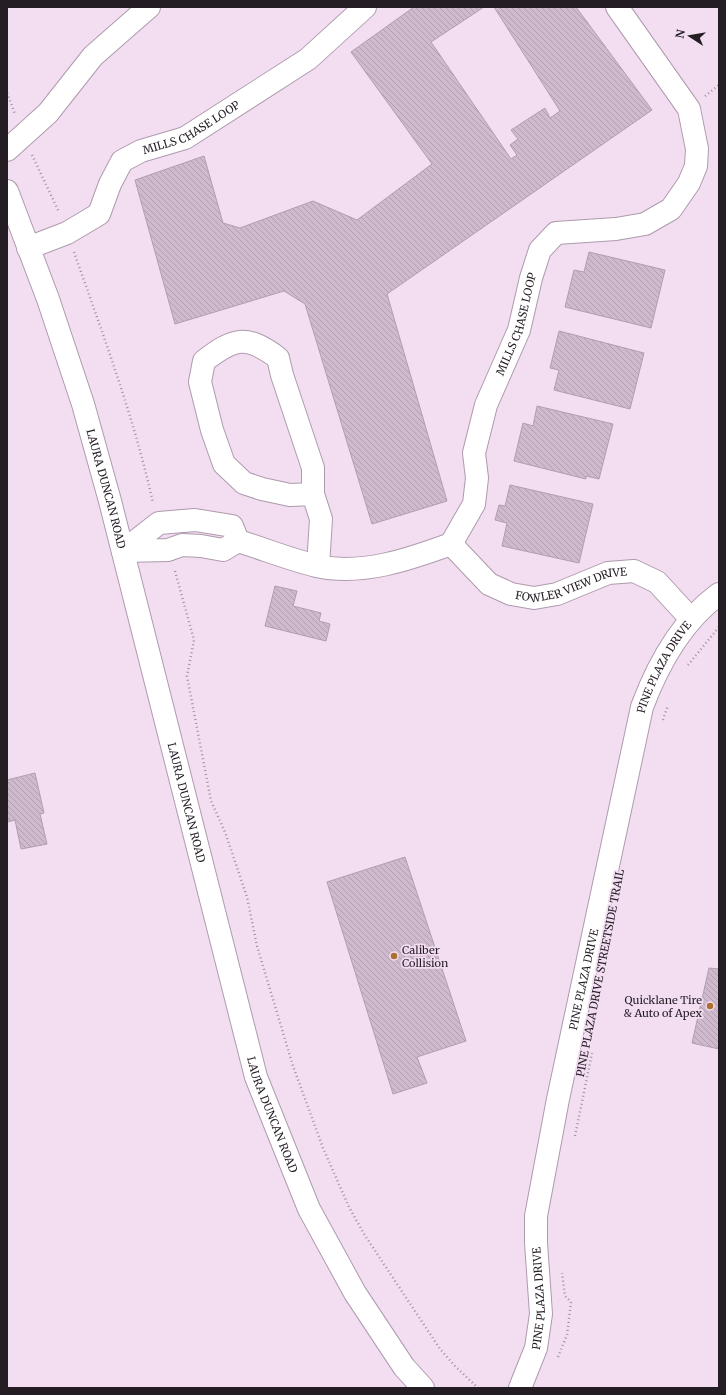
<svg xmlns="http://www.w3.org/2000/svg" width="726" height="1395" viewBox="0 0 726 1395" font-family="Merriweather,serif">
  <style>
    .building { fill: url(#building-back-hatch); stroke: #b09dae }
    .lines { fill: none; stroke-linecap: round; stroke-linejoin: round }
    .minor-casing { stroke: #ae9bad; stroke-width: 24 }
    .path { stroke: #a0919f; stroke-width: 2.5; stroke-dasharray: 1 3; stroke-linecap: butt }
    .minor { stroke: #fff; stroke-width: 22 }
    .poi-dot { fill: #ab7031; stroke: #f3def1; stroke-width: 1.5 }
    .labels { text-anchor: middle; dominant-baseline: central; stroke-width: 3.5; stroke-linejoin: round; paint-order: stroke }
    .street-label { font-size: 11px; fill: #241d24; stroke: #f3def1 }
    .poi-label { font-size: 11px; fill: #241d24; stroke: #f3def1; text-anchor: start }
  </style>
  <defs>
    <pattern id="building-back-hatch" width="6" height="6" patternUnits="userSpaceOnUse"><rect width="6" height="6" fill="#cebacc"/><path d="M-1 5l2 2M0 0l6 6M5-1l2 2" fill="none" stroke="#b19faf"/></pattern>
  </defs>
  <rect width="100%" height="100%" fill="#f3def1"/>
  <!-- building -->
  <g class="building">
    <path d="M414,7H484L431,42L511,159L517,155L510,145L518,139L511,130L545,108L550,118L560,111L494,7H576L652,110L387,294L447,501L372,524L305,304L284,291L175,324L135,180L204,156L223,223L240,228L313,201L357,220L432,164L351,52Z"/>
    <path d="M589,252L665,270L651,328L565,307L574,270L584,272Z"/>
    <path d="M559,331L644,353L630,409L554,390L559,370L550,368Z"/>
    <path d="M537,406L613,424L599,479L586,476V479L514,461L523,423L533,426Z"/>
    <path d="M510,485L593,504L579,563L502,546L507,523L495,520L499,505L505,506Z"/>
    <path d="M275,586L297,591L293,606L321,613L319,621L330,624L326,641L265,626Z"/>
    <path d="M35,773L44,813L40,814L47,844L21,849L15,820L7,822V780Z"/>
    <path d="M405,857L466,1041L417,1057L427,1083L393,1094L327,882Z"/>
    <path d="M709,968L719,969V1049L692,1043Z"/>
  </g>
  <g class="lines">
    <defs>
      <g id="minor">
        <path d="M7,150L48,113L93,56L149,7"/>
        <path id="s1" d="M7,191L48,299L83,404L110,501L256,1077L309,1209L355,1293L404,1367L423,1388"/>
        <path id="s2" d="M28,248L67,233L99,214L110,184L122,161L141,151L185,138L308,59L365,7"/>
        <path d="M313,494V468L282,375L278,358C246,334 234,338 204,361L200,382L212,430L224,464L244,483L262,489L290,495L313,494L321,519L318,566"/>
        <path id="s3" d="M451,544L489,584L511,594L534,598L557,594L608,573L634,571L657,582L691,619"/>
        <path id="s4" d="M123,551L168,550L182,545L201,546L223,550L238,541C264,549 291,560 317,566C362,576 410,559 451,544L474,504L477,478L474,453L486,405L519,330L531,278L540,250L556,233L616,229L645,224L671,209L689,183L696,166L697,149L689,109L617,7"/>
        <path d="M123,551L159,523L195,520L232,526L238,541"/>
        <path id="s5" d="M520,1388L536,1348L541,1314L536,1243V1216L558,1099L642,707C658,664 682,621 719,594"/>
      </g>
    </defs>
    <!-- minor casing -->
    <use href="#minor" class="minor-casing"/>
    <!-- path -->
    <g class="path">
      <path d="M7,93L15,114"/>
      <path d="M705,96L719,85"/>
      <path d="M32,155L59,212"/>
      <path d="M74,252C103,335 134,417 153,503"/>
      <path d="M175,571L194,640L187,676L211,801L225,832L247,897L257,946L293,1066L323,1148L349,1207L364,1234L440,1349L455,1366L478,1388"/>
      <path d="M688,665L719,627"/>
      <path d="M663,720L668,705"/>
      <path d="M575,1136L592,1053"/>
      <path d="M558,1357L567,1335L571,1302L565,1296L562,1273"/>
    </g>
    <!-- minor -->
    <use href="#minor" class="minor"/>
  </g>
  <!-- markers -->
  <g class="poi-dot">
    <circle cx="394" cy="956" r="4"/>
    <circle cx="710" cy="1006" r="4"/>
  </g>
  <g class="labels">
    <!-- street labels -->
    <g class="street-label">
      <text stroke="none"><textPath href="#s2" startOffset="214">MILLS CHASE LOOP</textPath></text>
      <text stroke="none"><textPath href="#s4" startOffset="573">MILLS CHASE LOOP</textPath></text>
      <text stroke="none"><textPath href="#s1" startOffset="314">LAURA DUNCAN ROAD</textPath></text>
      <text stroke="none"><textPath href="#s3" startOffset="142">FOWLER VIEW DRIVE</textPath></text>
      <text stroke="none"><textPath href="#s5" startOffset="741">PINE PLAZA DRIVE</textPath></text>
      <text stroke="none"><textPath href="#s1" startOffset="638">LAURA DUNCAN ROAD</textPath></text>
      <text transform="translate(600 973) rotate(-79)">PINE PLAZA DRIVE STREETSIDE TRAIL</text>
      <text stroke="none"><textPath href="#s5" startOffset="417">PINE PLAZA DRIVE</textPath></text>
      <text stroke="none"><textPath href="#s1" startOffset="962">LAURA DUNCAN ROAD</textPath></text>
      <text stroke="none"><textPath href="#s5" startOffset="93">PINE PLAZA DRIVE</textPath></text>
    </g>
    <!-- poi labels -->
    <g class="poi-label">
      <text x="402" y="950">Caliber<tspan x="402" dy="13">Collision</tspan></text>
      <text x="702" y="1000" text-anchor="end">Quicklane Tire<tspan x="702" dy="13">&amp; Auto of Apex</tspan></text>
    </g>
  </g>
  <!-- border -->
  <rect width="726" height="1395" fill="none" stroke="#241d24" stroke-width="16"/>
  <!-- north arrow -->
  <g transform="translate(690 36) rotate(282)" stroke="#f3def1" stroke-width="3" paint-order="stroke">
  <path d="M0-3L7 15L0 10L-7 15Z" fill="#241d24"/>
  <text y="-6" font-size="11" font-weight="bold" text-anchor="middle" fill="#241d24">N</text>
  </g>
</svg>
